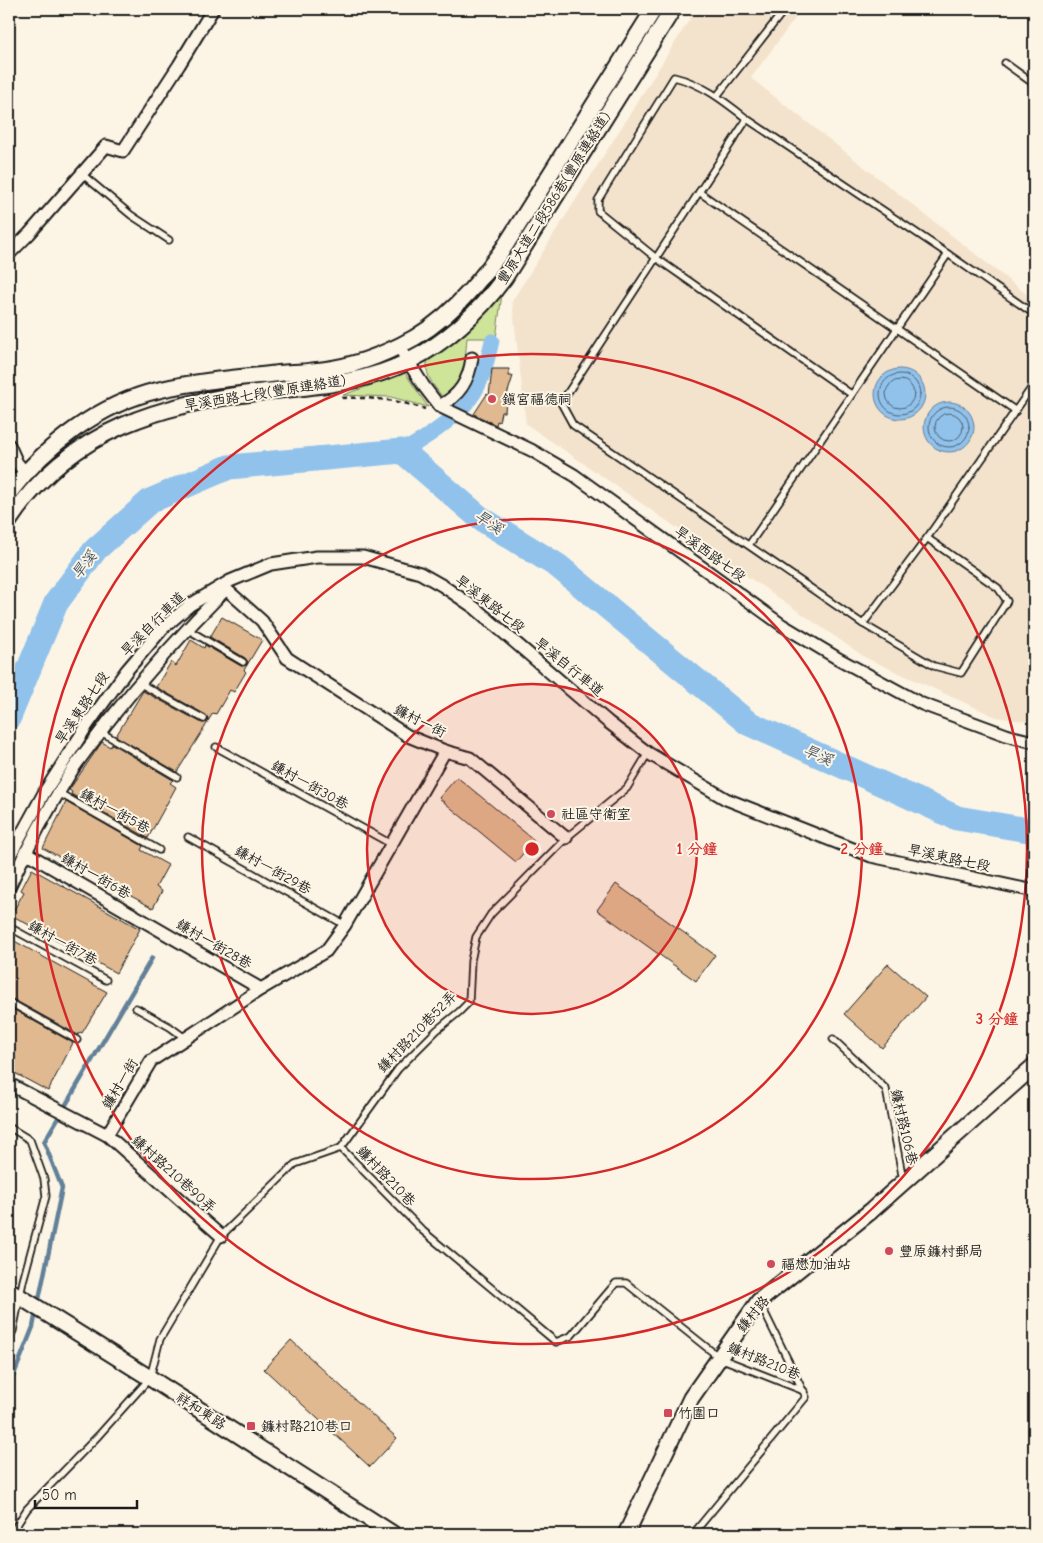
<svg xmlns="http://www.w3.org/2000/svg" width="1043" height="1543" viewBox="0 0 1043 1543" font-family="'Comic Neue','LXGW WenKai TC',sans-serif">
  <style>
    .built { fill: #f4e3cc }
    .green { fill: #cee499; stroke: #75805a }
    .water { fill: #91c2ec; stroke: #628099 }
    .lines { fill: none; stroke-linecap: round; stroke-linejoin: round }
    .shore { stroke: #4b5e6f; stroke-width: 1 }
    .stream { stroke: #628099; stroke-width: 4.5 }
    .canal { stroke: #91c2ec; stroke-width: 15 }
    .river { stroke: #91c2ec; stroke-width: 25 }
    .building { fill: #e0b991; stroke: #1c1c1c }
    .lane-casing { stroke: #1c1c1c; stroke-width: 9 }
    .street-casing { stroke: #1c1c1c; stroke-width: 15 }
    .secondary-casing { stroke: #1c1c1c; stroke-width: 19 }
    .path { stroke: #1c1c1c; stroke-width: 2.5; stroke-dasharray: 5 4; stroke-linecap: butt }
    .lane { stroke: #fcf5e5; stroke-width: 5.5 }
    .street { stroke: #fcf5e5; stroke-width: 11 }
    .secondary { stroke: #fcf5e5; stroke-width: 15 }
    .ring { fill: none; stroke: #d62828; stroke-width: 2.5 }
    .poi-dot { fill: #d1495b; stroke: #fcf5e5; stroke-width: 2 }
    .labels { text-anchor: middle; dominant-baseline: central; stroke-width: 4; stroke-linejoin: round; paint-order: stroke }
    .street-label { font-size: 14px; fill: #1c1c1c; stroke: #fcf5e5 }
    .poi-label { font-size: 14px; fill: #1c1c1c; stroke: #fcf5e5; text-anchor: start }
    .water-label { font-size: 15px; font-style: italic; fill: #455665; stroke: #fcf5e5 }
    .centre { fill: #d62828; stroke: #fcf5e5; stroke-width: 2.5 }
    .ring-label { font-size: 15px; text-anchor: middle; font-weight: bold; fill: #d62828; stroke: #fcf5e5; stroke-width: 4; stroke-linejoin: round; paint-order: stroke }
  </style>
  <rect width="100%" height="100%" fill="#fcf5e5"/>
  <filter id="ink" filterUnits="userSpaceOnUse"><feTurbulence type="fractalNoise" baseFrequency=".02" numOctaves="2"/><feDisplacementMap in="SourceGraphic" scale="10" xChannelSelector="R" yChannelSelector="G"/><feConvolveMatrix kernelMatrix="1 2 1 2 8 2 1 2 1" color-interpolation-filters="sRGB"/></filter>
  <g filter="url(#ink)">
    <!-- built -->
    <path class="built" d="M696,9H802L751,78L1034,300V723L996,717L866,658L526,424L512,301Z"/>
    <!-- green -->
    <g class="green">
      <path d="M502,294L496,338H467C464,368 467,376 443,397C434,387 423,373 428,360C457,342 481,320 502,294Z"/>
      <path d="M405,373L428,407L391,397L343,395Z"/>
    </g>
    <!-- water -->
    <g class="water">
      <circle cx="900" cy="394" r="25"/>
      <circle cx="949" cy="427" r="25"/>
    </g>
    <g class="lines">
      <!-- shore -->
      <g class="shore">
        <circle cx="900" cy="394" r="20"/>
        <circle cx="900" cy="394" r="14"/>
        <circle cx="949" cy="427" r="20"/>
        <circle cx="949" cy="427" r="14"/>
      </g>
      <!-- stream -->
      <g class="stream">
        <path d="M38,1304L62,1188L44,1142L152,958"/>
        <path d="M9,1387L33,1327L36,1312"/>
      </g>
      <!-- canal -->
      <path class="canal" d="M402,451C424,440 455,419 470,399C483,383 487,361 492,341"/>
      <!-- river -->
      <path class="river" d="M9,717L56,603L95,550L150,501L229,467L402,451L480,518L558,566L748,723L957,818L1034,831"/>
    </g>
    <!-- building -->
    <g class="building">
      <path d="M492,369H509V376H513L506,398L505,412H501L499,422L497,421L496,425L474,414L487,394L489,396Z"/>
      <path d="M222,617L262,640L244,670L246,672L234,692L230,690L216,714L213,713L208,721L206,715L156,687L171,662L176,666L191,640L204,648L205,645L241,666L247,665L248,662L245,658L210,637Z"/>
      <path d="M143,691L202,723L208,722L177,772L116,736Z"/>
      <path d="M102,742L110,747L112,744L173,780L170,783L176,787L148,838L71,794L72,792L69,790Z"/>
      <path d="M457,777L534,840L516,862L439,798Z"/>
      <path d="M66,802L143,846L141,850L168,865L156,887L162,891L153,908L43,848Z"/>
      <path d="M32,869L140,929L116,973L11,915L24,892L21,890Z"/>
      <path d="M616,884L715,955L696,981L597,910Z"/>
      <path d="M9,938L107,992L82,1033L80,1032L78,1035L9,997Z"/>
      <path d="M888,964L926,997L882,1048L844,1014Z"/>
      <path d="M9,1007L73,1043L48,1091L9,1070Z"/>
      <path d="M291,1340L397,1438L370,1467L264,1369Z"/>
    </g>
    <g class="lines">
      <defs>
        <g id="lane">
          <path d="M1005,63L1034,84"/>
          <path d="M717,96L785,9"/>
          <path d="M747,119L561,403L573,425L863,624L934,666L961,673L1007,601L998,588L927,538"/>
          <path d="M82,174L131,215L169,240"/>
          <path d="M699,192L1016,411"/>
          <path d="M851,394L656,258L598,211V200L674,77C703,84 724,101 747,119L948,254L1034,314"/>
          <path d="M749,545L948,254"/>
          <path d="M863,624L927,538L1034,384"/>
          <path d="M187,629L243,662"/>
          <path d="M139,683L204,719"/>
          <path d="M101,732L177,777"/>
          <path d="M216,747L391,844"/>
          <path d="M59,793L159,850"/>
          <path d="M188,837L345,925"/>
          <path d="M9,927L106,980"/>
          <path d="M9,1002L77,1040"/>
          <path d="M136,1008L170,1027L185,1038"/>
          <path d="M833,1039L886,1089L903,1180"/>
          <path d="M9,1127L30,1140L44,1179L46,1196L23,1281L13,1331L9,1338"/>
          <path d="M341,1148L423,1231L556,1342L571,1336L616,1283H626L720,1358L804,1391"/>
          <path d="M341,1148L398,1069L437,1030L459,1012L469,1002L471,961L476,937L491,914L566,838L627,788L648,753"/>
          <path d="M11,1534L27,1509L98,1436L150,1378L160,1339L221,1236L295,1164L341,1148"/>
          <path d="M693,1534L806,1397L760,1303"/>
        </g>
        <g id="street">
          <path d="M9,254L29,234L106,146L123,151L179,65L213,9"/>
          <path d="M399,347L423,385L439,406L531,450L574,475L782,625L837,658L922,704L1009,736L1034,742"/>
          <path d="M439,406C460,396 469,380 472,358"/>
          <path d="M9,445L17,463L25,472"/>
          <path d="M25,852L261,989"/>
          <path d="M9,857L44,793L88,724L127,670L163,628L190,605L230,581L271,564L317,557H363L420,573L443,586L475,608L608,722L648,753L726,799L871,856L1034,891"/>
          <path d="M9,887C27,848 48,809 71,772C82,755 95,740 107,723C144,676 184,631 226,589L262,621L287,658L408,736L445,751L470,758L566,838"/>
          <path d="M9,1084L107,1135L221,1236"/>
          <path d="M107,1135L151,1061L261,989L326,951L345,925L445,751"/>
        </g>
        <g id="secondary">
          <path d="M9,493C46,445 99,404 159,390C197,381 236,378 275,374C287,372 300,373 312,371C341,369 373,359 399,346C444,325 476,287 505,246L654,9"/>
          <path d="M9,521C70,428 166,402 270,391C316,386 367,383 409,361C449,341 479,312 505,277L673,9"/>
          <path d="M9,1290L150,1378L393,1534"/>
          <path d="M626,1534L691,1398L759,1301L871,1211L1034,1066"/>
        </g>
      </defs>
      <!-- lane casing -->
      <use href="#lane" class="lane-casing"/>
      <!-- street casing -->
      <use href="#street" class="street-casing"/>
      <!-- secondary casing -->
      <use href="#secondary" class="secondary-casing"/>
      <!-- path -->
      <g class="path">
        <path d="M342,398C371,397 398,400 425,409"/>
        <path d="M9,546L17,532"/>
      </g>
      <!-- lane -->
      <use href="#lane" class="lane"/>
      <!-- street -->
      <use href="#street" class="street"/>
      <!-- secondary -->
      <use href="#secondary" class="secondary"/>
    </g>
  </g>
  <!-- distance rings -->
  <circle cx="532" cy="849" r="165" fill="#d62828" fill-opacity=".12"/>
  <g class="ring">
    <circle cx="532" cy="849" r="165"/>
    <circle cx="532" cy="849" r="330"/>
    <circle cx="532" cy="849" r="495"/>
  </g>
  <!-- markers -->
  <g class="poi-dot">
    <circle cx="492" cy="399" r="5"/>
    <circle cx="551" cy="814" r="5"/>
    <circle cx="889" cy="1251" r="5"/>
    <circle cx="771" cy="1264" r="5"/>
    <rect x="663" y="1408" width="10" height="10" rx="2.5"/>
    <rect x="246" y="1421" width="10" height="10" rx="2.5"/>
  </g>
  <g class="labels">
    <!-- street labels -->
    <g class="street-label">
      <text transform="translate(554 198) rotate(-58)">豐原大道二段586巷(豐原連絡道)</text>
      <text transform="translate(265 393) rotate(-9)">旱溪西路七段(豐原連絡道)</text>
      <text transform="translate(710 554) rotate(36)">旱溪西路七段</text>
      <text transform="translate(490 604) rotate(38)">旱溪東路七段</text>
      <text transform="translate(153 624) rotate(-45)">旱溪自行車道</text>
      <text transform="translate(569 667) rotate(39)">旱溪自行車道</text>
      <text transform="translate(82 708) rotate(-56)">旱溪東路七段</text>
      <text transform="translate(420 721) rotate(27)">鐮村一街</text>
      <text transform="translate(310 785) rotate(29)">鎌村一街30巷</text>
      <text transform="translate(115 811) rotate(29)">鎌村一街5巷</text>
      <text transform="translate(949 858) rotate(12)">旱溪東路七段</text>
      <text transform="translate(273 870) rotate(29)">鎌村一街29巷</text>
      <text transform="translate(96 876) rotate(30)">鎌村一街6巷</text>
      <text transform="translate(63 943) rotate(29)">鎌村一街7巷</text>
      <text transform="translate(214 944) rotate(30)">鎌村一街28巷</text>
      <text transform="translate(417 1032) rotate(-46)">鎌村路210巷52弄</text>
      <text transform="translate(120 1084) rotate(-59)">鐮村一街</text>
      <text transform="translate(904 1127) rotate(77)">鐮村路106巷</text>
      <text transform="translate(174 1174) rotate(42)">鎌村路210巷90弄</text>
      <text transform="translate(386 1176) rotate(46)">鐮村路210巷</text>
      <text transform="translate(753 1314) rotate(-51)">鎌村路</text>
      <text transform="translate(764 1361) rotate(22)">鐮村路210巷</text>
      <text transform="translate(201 1411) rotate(33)">祥和東路</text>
    </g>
    <!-- poi labels -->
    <g class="poi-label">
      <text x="502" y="399">鎮宮福德祠</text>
      <text x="561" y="814">社區守衛室</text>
      <text x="899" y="1251">豐原鐮村郵局</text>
      <text x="781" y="1264">福懋加油站</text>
      <text x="678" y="1413">竹圍口</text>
      <text x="261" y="1426">鐮村路210巷口</text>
    </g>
    <!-- water labels -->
    <g class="water-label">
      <text transform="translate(489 522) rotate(34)">旱溪</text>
      <text transform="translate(84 565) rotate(-52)">旱溪</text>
      <text transform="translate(818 755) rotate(24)">旱溪</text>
    </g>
  </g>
  <circle cx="532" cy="849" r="8" class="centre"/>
  <g class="ring-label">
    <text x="697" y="854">1 分鐘</text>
    <text x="862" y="854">2 分鐘</text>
    <text x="997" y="1024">3 分鐘</text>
  </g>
  <!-- margin -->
  <rect width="1043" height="1543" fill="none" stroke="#fcf5e5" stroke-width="30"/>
  <rect x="15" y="15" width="1013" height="1513" fill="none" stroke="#1c1c1c" stroke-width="2" filter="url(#ink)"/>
  <!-- scale -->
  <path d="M35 1500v8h102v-8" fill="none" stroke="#1c1c1c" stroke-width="2.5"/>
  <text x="42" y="1500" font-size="15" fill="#1c1c1c" stroke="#fcf5e5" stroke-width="4" paint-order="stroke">50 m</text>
</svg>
